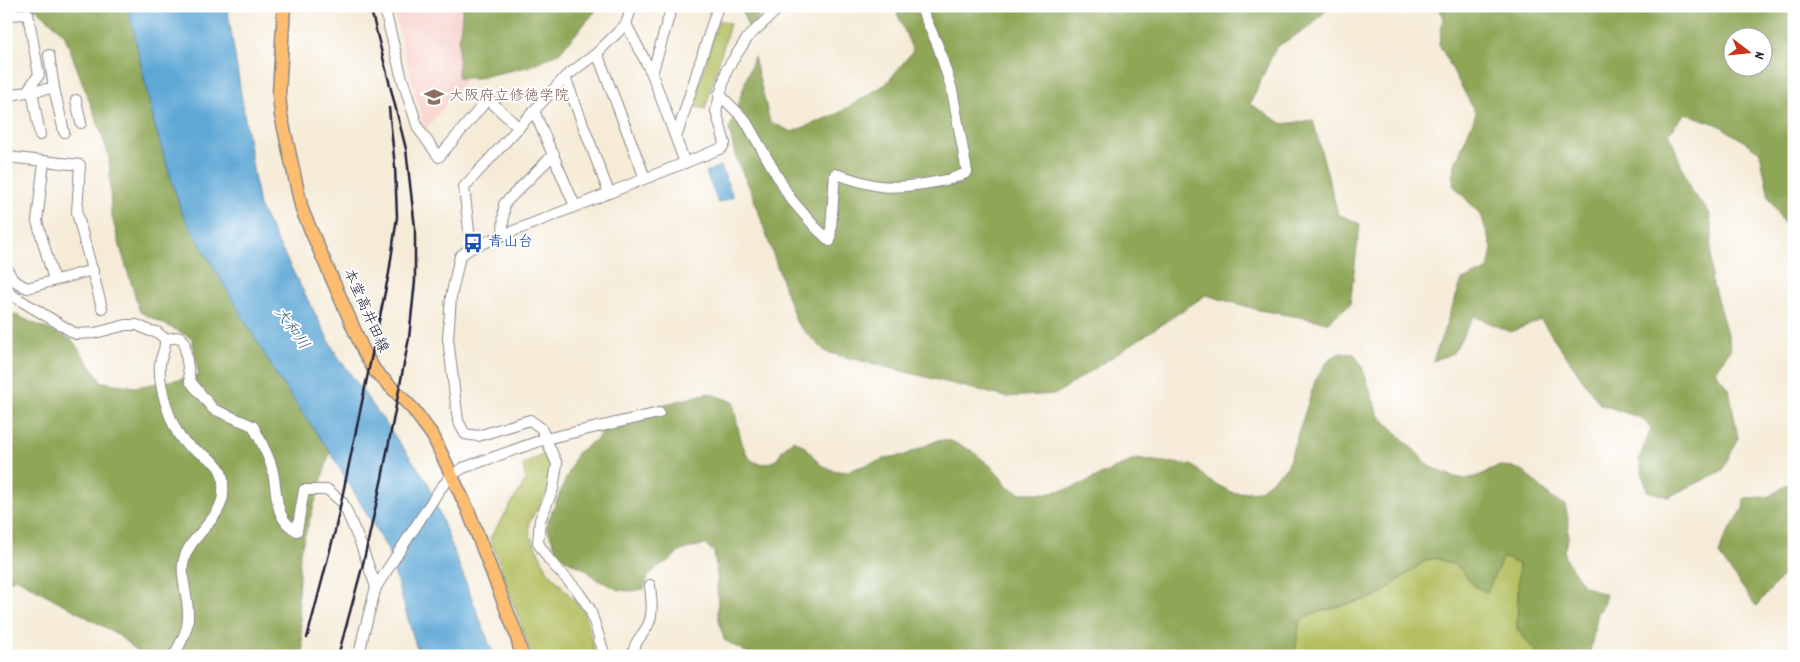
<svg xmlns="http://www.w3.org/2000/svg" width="1800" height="662" viewBox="0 0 1800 662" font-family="Dekko,'Klee One',sans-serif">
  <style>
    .built { fill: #f7d0ca }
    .green { fill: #b3bf61; stroke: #6a704e }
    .forest { fill: #8ea657; stroke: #586449; fill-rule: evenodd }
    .water { fill: #5ea8d6; stroke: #406588 }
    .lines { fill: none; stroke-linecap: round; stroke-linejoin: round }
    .minor-casing { stroke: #8c8689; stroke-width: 12 }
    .major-casing { stroke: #8c8689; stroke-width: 15 }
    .minor { stroke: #fff; stroke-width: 10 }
    .major { stroke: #fcbd6f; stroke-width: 12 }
    .rail { stroke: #22223b; stroke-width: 2.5 }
    .labels { text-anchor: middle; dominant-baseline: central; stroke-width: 4; stroke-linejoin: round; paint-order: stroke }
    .education-label { font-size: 15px; fill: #785e54; stroke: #fff; text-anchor: start }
    .transit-label { font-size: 15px; fill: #164399; stroke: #fff; text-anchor: start }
    .street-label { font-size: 15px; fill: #22223b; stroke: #fff }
    .water-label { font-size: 16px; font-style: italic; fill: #3d5e81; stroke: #fff }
  </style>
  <rect width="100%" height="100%" fill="#fff"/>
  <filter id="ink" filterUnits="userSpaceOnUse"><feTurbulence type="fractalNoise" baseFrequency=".02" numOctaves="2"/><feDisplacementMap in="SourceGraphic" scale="10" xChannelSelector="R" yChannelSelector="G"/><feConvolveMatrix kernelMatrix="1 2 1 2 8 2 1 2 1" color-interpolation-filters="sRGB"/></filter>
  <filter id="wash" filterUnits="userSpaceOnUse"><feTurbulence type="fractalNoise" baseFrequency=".0096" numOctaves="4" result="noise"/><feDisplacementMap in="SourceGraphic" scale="20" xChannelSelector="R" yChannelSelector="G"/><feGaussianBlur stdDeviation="1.12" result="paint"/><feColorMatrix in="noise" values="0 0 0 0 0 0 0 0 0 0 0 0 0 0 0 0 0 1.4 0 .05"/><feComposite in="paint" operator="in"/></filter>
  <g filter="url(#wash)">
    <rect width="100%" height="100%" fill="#f5ebd7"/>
    <!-- built -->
    <path class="built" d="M392,6H474L478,64L425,130Z"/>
    <!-- green -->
    <g class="green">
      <path d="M718,20L730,24L705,109L693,106Z"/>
      <path d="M546,453L552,464L548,490L529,523L530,535L548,571L584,611L596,656H532L490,538L526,480L523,465Z"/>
      <path d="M1503,557L1519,564L1517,629L1539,656H1294L1300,621L1311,614L1378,596L1423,562L1435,558L1459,567L1474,586Z"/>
    </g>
    <!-- forest -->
    <g class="forest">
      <path d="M6,6H128L154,123L181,211L277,376L330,452L300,552L298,599L304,656H138V652L117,634L16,578L6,583V311L72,340L102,382L135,387L199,376L192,338L140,312L118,240L111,212L109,157L100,129L64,34L37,9L6,11Z"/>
      <path d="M463,6H600L559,53L527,67L477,78H458L459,41Z"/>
      <path d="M740,6H768L749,29Z"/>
      <path d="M894,6H1330L1311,26L1276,47L1250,104L1283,124L1313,120L1338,214L1360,224L1350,304L1328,322L1259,310L1206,295L1056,394L1006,397L826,352L797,324L752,193L737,161L729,130L754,57L770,122L792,132L837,114L886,84L913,51Z"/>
      <path d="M1437,6H1794V216L1784,224L1769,197L1760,152L1719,125L1685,113L1669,133L1691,191L1709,212L1712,229L1711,278L1731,348L1715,372L1729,388L1738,439L1722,471L1668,497L1647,491L1639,460L1651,428L1641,418L1600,404L1541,320L1510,332L1474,316L1453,353L1433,361L1462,280L1488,270L1492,248L1481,215L1453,185L1455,164L1476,114L1439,44L1443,18ZM1732,38H1762V68H1732Z"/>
      <path d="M1341,353L1354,354L1361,364L1378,414L1431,467L1454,477L1466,479L1478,476L1500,466L1513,467L1524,472L1553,499L1565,505L1569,523L1568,538L1564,551L1565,558L1583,585L1606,595L1602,608L1598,613L1589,656H1539L1517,629L1519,564L1503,557L1487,592L1474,586L1459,567L1435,558L1423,562L1378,596L1311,614L1300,621L1294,656H753L724,640L718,615L717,576L714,552L705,544L680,551L670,560L658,567L648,576L644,589L631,591L619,590L596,579L585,569L566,560L557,551L546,526L577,453L598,438L604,427L616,417L709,393L733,402C736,416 741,454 753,461C761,466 769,463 776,460L783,449L793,440L804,446L821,465L832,470L844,472L891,457L905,455L938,440L951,441L972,451L993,468L1009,488L1020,493H1048L1072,488L1136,459L1192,465L1210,481L1233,493L1259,491L1287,467L1316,379L1330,358Z"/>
      <path d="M1794,480V563L1756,606L1719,555L1723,541L1743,509L1744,499L1770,496Z"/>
    </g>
    <!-- water -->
    <g class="water">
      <path d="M128,6H227L259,206L336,354L427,481L494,656H419L387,548L330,452L277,376L181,211L154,123Z"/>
      <path d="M721,166L733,197L718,203L706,172Z"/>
    </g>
  </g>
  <g filter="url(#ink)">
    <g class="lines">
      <defs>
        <g id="minor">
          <path d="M384,6L401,75L418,128L439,157L488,99L519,128"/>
          <path d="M6,15L28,14L39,75L26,92L6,96"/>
          <path d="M626,24L652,74L685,163"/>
          <path d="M597,53L645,178"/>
          <path d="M49,55L54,88L64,132"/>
          <path d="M652,74L672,6"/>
          <path d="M565,77L609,193"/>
          <path d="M32,91L40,135"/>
          <path d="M27,92L54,88"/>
          <path d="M719,94L745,120L790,198L815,227L830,241L835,174C850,178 865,184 880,186C897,189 953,182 967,172L952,90L938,46L920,6"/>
          <path d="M76,100L81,123"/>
          <path d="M534,111L575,206"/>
          <path d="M676,138L718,6"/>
          <path d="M44,161L37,221L54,280"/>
          <path d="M6,164L7,157L80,165L77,213L102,308"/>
          <path d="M503,235L504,204L554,154"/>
          <path d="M471,248L464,187L565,77L597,53L626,24L632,6"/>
          <path d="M6,267L13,280L27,288L93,270"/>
          <path d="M6,287L10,294L76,334L95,333L126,325H137L150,331L157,332L165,339C166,352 161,354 160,364C158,385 169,419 180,437C189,453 222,455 223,481C223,487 224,495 222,500C216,524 186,539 183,564C181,582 189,599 188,617C188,631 180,644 174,656"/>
          <path d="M165,339L180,337L184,341L190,381L213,409L253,426C259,438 267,452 271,465C279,488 271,518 297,531L304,490H328L343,503L361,545L376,587"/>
          <path d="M359,656L363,636L376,587L440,489L452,475L463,468L545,439L659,413"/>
          <path d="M605,656L590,609L577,590L550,561L538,543L540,520L553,489L557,464L541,428L530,420L478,436L465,434L458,421L448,338L451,297L460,256L471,248L722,148L725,143L716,111L727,69L748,37L781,6"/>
          <path d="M634,656C632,642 644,635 648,625C654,613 651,597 650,585"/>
        </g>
        <path id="major" d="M284,6L279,94L281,115L302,210L364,352L375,371L413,409L433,436L468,510L516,634L522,656"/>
      </defs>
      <!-- minor casing -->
      <use href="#minor" class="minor-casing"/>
      <!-- major casing -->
      <use href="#major" class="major-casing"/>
      <!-- minor -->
      <use href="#minor" class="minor"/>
      <!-- major -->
      <use href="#major" class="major"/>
      <!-- rail -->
      <g class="rail">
        <path d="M307,638L335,531L389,273L397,217L395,167L389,108"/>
        <path d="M338,656L363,564L382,478L409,338L415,281V228L406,149L370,6"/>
      </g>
    </g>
  </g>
  <!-- icons -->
  <defs>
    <symbol id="school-bare" viewBox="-9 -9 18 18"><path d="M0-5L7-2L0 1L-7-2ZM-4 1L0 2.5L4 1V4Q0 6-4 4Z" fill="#8d6e63" stroke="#fff" stroke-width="2.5" paint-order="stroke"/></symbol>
    <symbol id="bus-bare" viewBox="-9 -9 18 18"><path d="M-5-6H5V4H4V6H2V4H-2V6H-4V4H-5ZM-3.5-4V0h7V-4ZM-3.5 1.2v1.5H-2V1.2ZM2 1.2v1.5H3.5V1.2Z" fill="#1a4fb4" stroke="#fff" stroke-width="2.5" paint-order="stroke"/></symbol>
  </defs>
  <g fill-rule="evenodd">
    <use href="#school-bare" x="420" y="83" width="28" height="28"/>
    <use href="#bus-bare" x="459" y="229" width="28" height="28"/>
  </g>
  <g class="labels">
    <!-- education labels -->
    <g class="education-label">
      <text x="449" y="97">大阪府立修徳学院</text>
    </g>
    <!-- transit labels -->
    <g class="transit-label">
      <text x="488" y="243">青山台</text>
    </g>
    <!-- street labels -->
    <g class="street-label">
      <text transform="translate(365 311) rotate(66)">本堂高井田線</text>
    </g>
    <!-- water labels -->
    <g class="water-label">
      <text transform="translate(291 329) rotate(55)">大和川</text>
    </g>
  </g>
  <!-- margin -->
  <rect width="1800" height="662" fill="none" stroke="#fff" stroke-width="25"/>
  <!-- north arrow -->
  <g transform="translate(1748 52) rotate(106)"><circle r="24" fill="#ffffff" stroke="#a7a7b1"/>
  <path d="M0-4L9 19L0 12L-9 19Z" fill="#c8321e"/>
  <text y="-8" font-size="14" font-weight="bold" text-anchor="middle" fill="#22223b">N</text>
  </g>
</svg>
